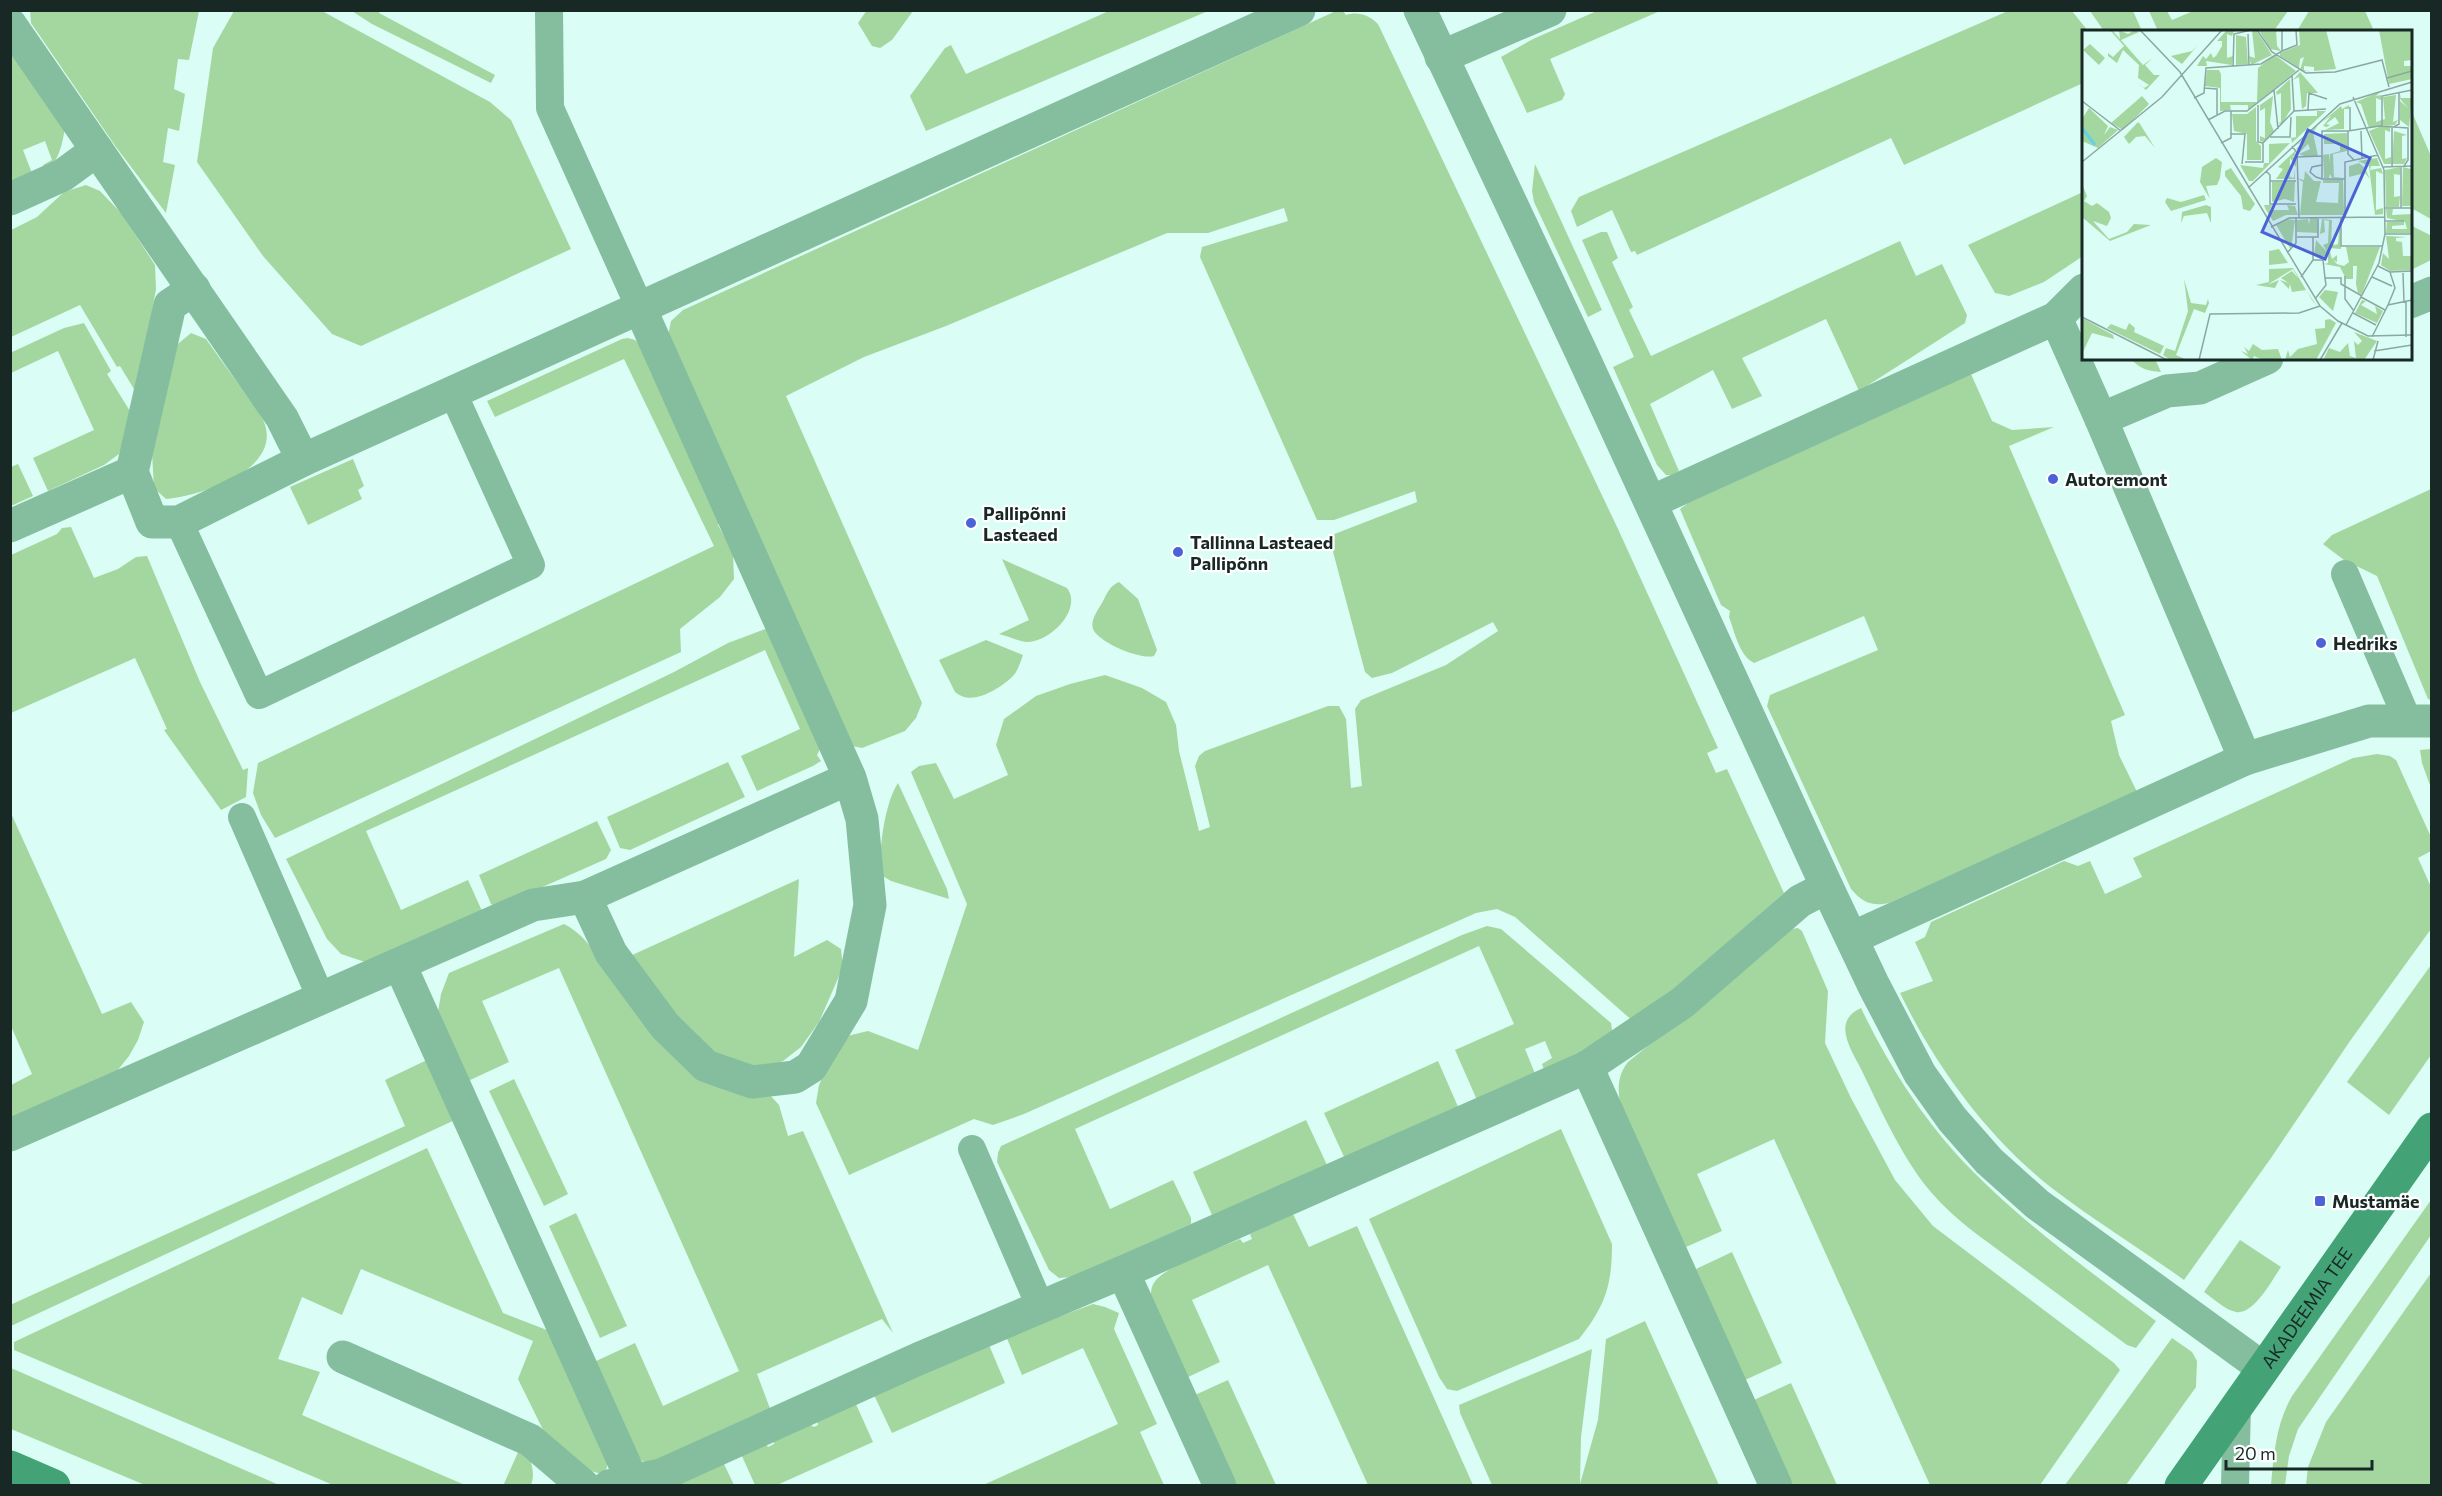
<svg xmlns="http://www.w3.org/2000/svg" width="2442" height="1496" viewBox="0 0 2442 1496" font-family="Commissioner,sans-serif">
  <style>
    .green { fill: #a4d79f }
    .lines { fill: none; stroke-linecap: round; stroke-linejoin: round }
    .lane { stroke: #84be9f; stroke-width: 28 }
    .street { stroke: #84be9f; stroke-width: 33 }
    .secondary { stroke: #43a276; stroke-width: 33 }
    .poi-dot { fill: #4c62d7; stroke: #fff; stroke-width: 2 }
    .labels { text-anchor: middle; dominant-baseline: central; stroke-width: 4.5; stroke-linejoin: round; paint-order: stroke }
    .poi-label { font-size: 18px; font-weight: bold; fill: #182925; stroke: #fff; text-anchor: start }
    .street-label { font-size: 18px; fill: #182925; stroke: #fff }
    .inset-river { fill: none; stroke: #64d0ea; stroke-width: 3 }
    .inset-road { fill: none; stroke: #8ca8a2; stroke-width: 1.5 }
    .view { fill: #4c62d7; fill-opacity: 0.15; stroke: #4c62d7; stroke-width: 3 }
    .inset-edge { fill: none; stroke: #182925; stroke-width: 3 }
  </style>
  <rect width="100%" height="100%" fill="#dafdf5"/>
  <!-- green -->
  <g class="green">
    <path d="M867,10H913V11L892,40L880,48L872,46L858,23Z"/>
    <path d="M1599,10L1660,11L1550,59L1565,94L1562,100L1527,113L1501,57L1533,39Z"/>
    <path d="M30,11H199L189,60L178,59L174,89L185,94L179,131L168,128L163,162L175,165L166,213L116,147L31,23Z"/>
    <path d="M234,11H322L490,102L511,120L571,249L361,346L332,334L263,256L197,162L213,48Z"/>
    <path d="M352,11H380L379,13L495,75L491,83L372,24Z"/>
    <path d="M1109,11H1208L926,131L910,96L945,48L951,45L966,74Z"/>
    <path d="M1336,11H1343L1346,15C1358,11 1369,15 1378,24L1618,529L1718,748L1707,753L1716,773L1727,769L1784,893L1635,1023L1515,917L1497,909L1476,913L1024,1114L993,1125L974,1119L849,1175L816,1103L819,1085L825,1072L847,1036L868,1031L918,1050L967,904L911,772L919,766L936,763L954,799L1008,775L996,745L1004,719L1036,696L1070,684L1105,675L1142,688L1166,702L1176,725L1179,751L1199,831L1210,827L1195,766L1199,756L1205,751L1328,706H1339L1346,719L1351,788L1362,786L1355,709L1361,700L1446,665L1498,631L1493,622L1392,673L1372,678L1365,672L1332,548V535L1417,502L1415,491L1334,520H1317L1200,257L1202,247L1288,221L1284,208L1208,233H1167L946,326L864,357L786,396L922,703L916,718L905,731L862,748L852,746L668,336L671,321L683,310Z"/>
    <path d="M2008,11H2072L2088,31L2084,32L2083,83L1904,165L1891,138L1637,255L1635,251L1631,252L1612,210L1577,227L1571,211L1579,197Z"/>
    <path d="M2090,11H2133L2142,31H2104Z"/>
    <path d="M2149,11H2167L2172,20L2193,11H2288L2273,32L2158,31Z"/>
    <path d="M2309,11H2365L2374,31H2297Z"/>
    <path d="M10,45L65,127C63,141 59,162 47,170L43,165L52,160L45,141L23,150L33,176L10,186Z"/>
    <path d="M2411,110L2431,156V219L2411,208Z"/>
    <path d="M1535,164L1602,310L1588,317L1534,202L1532,191Z"/>
    <path d="M86,185L100,191L122,214L155,265L156,289L137,394L120,366L117,367L80,305L11,337V230L37,217L64,192Z"/>
    <path d="M2083,192V256L2044,282L2009,296L1995,293L1968,245Z"/>
    <path d="M2410,225L2432,236L2431,260L2411,270Z"/>
    <path d="M1601,232H1607L1618,258L1612,262L1633,307L1629,310L1651,356L1900,241L1916,276L1942,264L1967,315L1965,323L1859,391L1826,319L1742,358L1762,396L1732,409L1713,370L1650,404L1679,471L1672,475H1666L1657,465L1613,367L1634,357L1582,240Z"/>
    <path d="M84,323L111,371L107,374L133,416L119,454L104,465L48,491L33,458L94,430L58,351L11,373L10,353L64,328Z"/>
    <path d="M191,333L206,339C220,359 235,379 249,399C254,406 261,414 264,422C283,470 200,496 166,499L154,488L152,453L173,348Z"/>
    <path d="M628,338L635,340L644,347L724,516L718,525L733,553L734,579L720,597L680,629L681,652L275,838L261,815L253,793L258,763L714,546L624,359L495,417L487,401L622,339Z"/>
    <path d="M2131,359H2155L2161,372C2148,371 2140,369 2131,359Z"/>
    <path d="M1971,374L1992,421L2012,430L2054,427L2009,446L2125,715L2111,721L2119,755L2137,792L1889,903C1872,907 1862,902 1851,889L1767,706L1770,695L1878,650L1864,616L1754,663C1739,655 1735,633 1729,617L1730,611L1721,605L1680,509L1688,503Z"/>
    <path d="M353,459L364,486L358,490L362,499L308,525L290,487Z"/>
    <path d="M18,464L33,496L11,506V467Z"/>
    <path d="M2431,489V700L2428,699L2377,576L2344,560L2323,544L2332,535Z"/>
    <path d="M71,527L94,578L118,569L136,557L147,556L200,682L243,770L248,768L246,797L221,810L164,730L167,729L135,658L11,713V555L57,534L62,528Z"/>
    <path d="M1002,559L1067,588C1083,609 1050,643 1026,642C1018,641 1007,636 999,634L1029,620Z"/>
    <path d="M1119,582L1138,599L1157,650L1154,656C1141,660 1099,643 1093,629C1090,620 1098,610 1102,603C1107,594 1109,586 1119,582Z"/>
    <path d="M765,629L781,642L822,745L817,755L821,761L813,766L757,791L741,756L800,729L765,650L366,831L401,910L468,880L482,911L368,963L341,954L327,939L286,859L674,672L728,643Z"/>
    <path d="M986,640L1023,655C1020,663 1018,671 1012,677C999,689 971,707 955,692L939,660Z"/>
    <path d="M2431,749H2432L2431,788L2422,763L2420,750Z"/>
    <path d="M2377,754L2390,756L2396,760L2431,837V851L2418,858L2431,887V929L2350,1041L2271,1158L2184,1280C2141,1249 2095,1221 2053,1189C1987,1137 1936,1067 1900,993L1933,981L1915,942L1925,937L1931,922L2064,861L2078,866L2090,861L2105,894L2142,877L2133,858L2353,758Z"/>
    <path d="M728,762L745,797L630,850L620,848L607,817Z"/>
    <path d="M898,783L947,889L949,899L891,881L881,875C878,851 885,802 898,783Z"/>
    <path d="M10,811L102,1014L131,1002L144,1022L138,1040L129,1056L113,1076L11,1123V1085L32,1074L11,1026Z"/>
    <path d="M597,821L611,850L606,859L497,907L491,904L479,875Z"/>
    <path d="M799,879L794,957L827,940L841,949L843,967L819,1022L801,1047L783,1061L768,1067H744L717,1056L695,1040L630,956Z"/>
    <path d="M564,924C595,940 597,966 620,984C668,1023 720,1058 769,1094L779,1105L788,1136L803,1131L893,1333L882,1319L757,1374L771,1411L651,1464L642,1461L631,1447L594,1362L635,1343L663,1406L739,1371L559,968L482,1001L509,1062L468,1081L438,1012L441,994L449,973Z"/>
    <path d="M1487,926L1501,929L1611,1023L1613,1037L1545,1072L1542,1064L1552,1058L1545,1041L1525,1049L1536,1076L1477,1100L1455,1050L1514,1024L1479,946L1075,1129L1110,1209L1173,1180L1191,1218V1224L1072,1277L1059,1278L1049,1270L997,1162L998,1153L1001,1146L1462,935Z"/>
    <path d="M1798,928L1802,931L1828,991L1825,1043L1851,1098L1895,1180L1933,1226L2114,1363L2120,1370L2040,1485H1930L1774,1139L1697,1174L1722,1231L1686,1247L1621,1110C1618,1092 1616,1077 1628,1062L1791,929Z"/>
    <path d="M2431,965V1055L2389,1115L2347,1082Z"/>
    <path d="M1861,1008C1887,1062 1918,1112 1959,1157C2017,1219 2088,1270 2156,1321L2136,1348L2127,1345C2090,1318 2054,1291 2017,1264C1987,1241 1955,1221 1930,1191C1901,1156 1881,1110 1861,1069C1850,1048 1832,1021 1861,1008Z"/>
    <path d="M429,1059L457,1119L11,1326L10,1305L405,1126L385,1080Z"/>
    <path d="M1438,1061L1459,1109L1345,1159L1324,1113Z"/>
    <path d="M514,1079L568,1194L544,1206L489,1091Z"/>
    <path d="M1306,1120L1327,1165L1212,1215L1193,1172Z"/>
    <path d="M1561,1129L1612,1244C1612,1286 1605,1306 1579,1339L1457,1391L1447,1389L1439,1377L1369,1219Z"/>
    <path d="M427,1148L503,1313L552,1332L609,1457L605,1475L580,1468L551,1446L518,1379L533,1341L361,1269L342,1315L302,1297L278,1359L320,1372L302,1415L465,1485H333L14,1350V1342Z"/>
    <path d="M2431,1200V1235L2298,1429L2289,1456L2285,1485H2271C2274,1453 2276,1424 2292,1396Z"/>
    <path d="M576,1213L627,1326L600,1338L549,1226Z"/>
    <path d="M1293,1214L1309,1247L1357,1226L1473,1485H1368L1268,1265L1192,1300L1220,1362L1186,1378L1151,1298C1151,1291 1151,1286 1156,1280C1169,1265 1219,1248 1240,1239L1243,1243L1252,1239L1250,1234Z"/>
    <path d="M2240,1240L2281,1267C2272,1280 2254,1315 2236,1312C2225,1310 2213,1298 2204,1292Z"/>
    <path d="M1732,1252L1782,1363L1745,1380L1696,1269Z"/>
    <path d="M2431,1273V1485H2306L2308,1467L2326,1422Z"/>
    <path d="M1093,1304L1105,1307L1119,1313L1114,1329L1157,1424L1140,1432L1164,1485L981,1486L1118,1424L1083,1348L1022,1375L1006,1336Z"/>
    <path d="M1645,1321L1719,1485H1492L1460,1413L1459,1405L1592,1349L1581,1437L1580,1484L1598,1420L1606,1339Z"/>
    <path d="M2172,1338L2192,1352L2197,1361L2196,1387L2126,1485H2065Z"/>
    <path d="M989,1345L1005,1383L892,1433L874,1395Z"/>
    <path d="M11,1368L279,1485H145L11,1429Z"/>
    <path d="M1228,1380L1276,1485H1235L1195,1395Z"/>
    <path d="M1791,1383L1837,1485H1793L1754,1400Z"/>
    <path d="M855,1402L873,1442L777,1485H755L741,1454L765,1443L768,1447L774,1444V1440L809,1424L814,1427L818,1425L817,1420Z"/>
    <path d="M519,1450L529,1455C532,1466 535,1474 531,1485L503,1486Z"/>
    <path d="M723,1462L734,1485L670,1486Z"/>
  </g>
  <g class="lines">
    <!-- lane -->
    <g class="lane">
      <path d="M549,10L550,108L640,308"/>
      <path d="M179,522L259,695L531,565L453,393"/>
      <path d="M2345,574L2408,721"/>
      <path d="M242,817L321,998"/>
      <path d="M972,1149L1040,1306"/>
      <path d="M2235,1486L2237,1405"/>
    </g>
    <!-- street -->
    <g class="street">
      <path d="M1420,10L1582,354L1827,887L1874,986L1920,1074L1952,1119L1989,1161L2037,1204L2263,1368"/>
      <path d="M10,24L282,418L303,460L1299,10"/>
      <path d="M1441,57L1550,10"/>
      <path d="M10,199L63,175L97,150"/>
      <path d="M2410,302L2432,293"/>
      <path d="M640,308L850,778L862,819L870,905L851,1001L811,1067L795,1077L752,1082L706,1066L665,1026L611,953L585,897L850,778"/>
      <path d="M2056,318L2084,290"/>
      <path d="M132,472L152,522H179L303,460"/>
      <path d="M1651,502L2056,318L2101,419"/>
      <path d="M10,526L132,472L170,305L194,289"/>
      <path d="M2245,759L2101,419L2167,391L2200,388L2267,358"/>
      <path d="M1852,938L2245,759L2369,721H2432"/>
      <path d="M400,965L632,1480"/>
      <path d="M1587,1067L1776,1486"/>
      <path d="M10,1135L533,905L585,897"/>
      <path d="M1123,1272L1220,1486"/>
      <path d="M343,1357L530,1440L584,1486"/>
      <path d="M609,1486L661,1475L918,1359L1123,1272L1587,1067L1682,1003L1800,901L1827,887"/>
    </g>
    <!-- secondary -->
    <g class="secondary">
      <path d="M10,1467L54,1486"/>
      <path id="s1" d="M2181,1486L2432,1129"/>
    </g>
  </g>
  <!-- markers -->
  <g class="poi-dot">
    <circle cx="2053" cy="479" r="6"/>
    <circle cx="971" cy="523" r="6"/>
    <circle cx="1178" cy="552" r="6"/>
    <circle cx="2321" cy="643" r="6"/>
    <rect x="2314" y="1195" width="12" height="12" rx="3"/>
  </g>
  <g class="labels">
    <!-- poi labels -->
    <g class="poi-label">
      <text x="2065" y="479">Autoremont</text>
      <text x="983" y="513">Pallipõnni<tspan x="983" dy="21">Lasteaed</tspan></text>
      <text x="1190" y="542">Tallinna Lasteaed<tspan x="1190" dy="21">Pallipõnn</tspan></text>
      <text x="2333" y="643">Hedriks</text>
      <text x="2332" y="1201">Mustamäe</text>
    </g>
    <!-- street labels -->
    <g class="street-label">
      <text stroke="none"><textPath href="#s1" startOffset="218">AKADEEMIA TEE</textPath></text>
    </g>
  </g>
  <!-- overview -->
  <g transform="translate(2082 30)">
    <rect width="330" height="330" fill="#dafdf5"/>
    <path d="M28,0H30L38,9L37,0L46,4L52,0L57,2L39,10L61,35L71,28L63,35L72,45H78L64,60L54,52L62,58L67,55L56,48L57,35L41,20L35,33L26,26V23L31,27L42,16ZM145,0L152,1L150,6L145,4V28L151,26L150,35L124,31L125,36H115L121,26L124,29L129,23L131,28L134,26L140,16V11H135ZM170,0H174L190,25L169,35L167,26L173,28ZM177,0H194L195,16L199,21L188,19ZM217,0H244L254,39L232,41V37L222,36V40L230,42L218,40L222,27L218,29L217,38L198,26V23L218,15ZM297,0H330V30L322,31V36H330V49L307,54ZM154,5L164,7L166,34L154,35ZM8,14L23,28L17,35L1,20ZM115,16L100,34L89,26L110,21ZM193,25L214,41L166,80V75H148L149,80L138,81V58L123,56L125,40H137L139,44V72H175L176,38ZM218,42L236,63H225L224,76L220,79L217,47L211,50ZM208,49L209,79L200,94L196,93L199,92V63L195,65L194,62ZM299,61L294,66L299,65V70L294,68V92L303,89L301,67L314,65L311,92L316,90L313,95L287,98L279,74L274,72ZM319,64V68H330L327,97L318,90V71L326,78L318,69ZM60,66L67,74L41,100L29,93ZM191,66L188,92L192,101L182,112L178,111V106L183,108V78L178,81V75ZM267,75V79H262V99L243,100L257,93L253,87L244,94L248,95L245,97L241,96L249,86L240,92L259,76L260,79ZM174,77V111L179,116V130H165V104L152,101L150,84H165ZM7,78L26,96L22,105L28,97L36,100L16,118L0,111V89ZM235,81H244L196,126L210,113L209,108L214,107V86H235ZM56,92L58,94L73,118L63,106L54,107L47,114L42,107ZM236,95L231,103L236,126H222L217,124L228,119L226,114L218,122L214,119L225,108L214,116ZM297,97H308V102L303,100V129L309,127V134H302L287,101ZM312,101L325,105L320,106V129L325,128L322,134H310ZM265,103V121L251,124L252,147L262,148H250L248,144L247,148H242L241,125L247,124L248,133V124L258,121V114H242V104ZM208,113L171,151H167L158,135L181,138L182,133H187V114ZM213,121L214,126L209,127H214V137L208,128V147L212,148L213,138V149H194L201,139L196,137ZM134,128L140,132L138,148L135,155L124,156L128,169L118,152L120,137ZM295,128L298,136H289L288,140L299,138L301,144L294,141V180L301,178V184L293,185L287,136L276,131ZM277,133L283,138L288,149L283,143L267,147V136ZM318,137V145L312,144V167L318,166L317,177H304L303,140ZM321,137L329,139L330,176H320ZM149,138L173,174L168,181L161,179L159,166L143,146V141ZM223,141L232,151H239L234,172L256,173L257,153H241V150L261,149L262,185H218L221,152L215,148L222,150ZM190,152H213L212,172L203,169L190,172ZM0,154L5,166L2,171L10,176L15,173L27,182L29,188L25,196L11,191L27,209L45,202L52,194L69,195L28,211L0,187ZM122,165L124,170L89,181L83,172L85,168L99,172ZM124,175L129,177V193L125,183L102,186L99,193L100,182ZM181,175L184,179L182,175H190L188,180H207L205,175L213,176L216,185H204L191,191ZM304,179H311L310,185L330,184L329,203H304L305,192H322V195L310,196V199H325L323,192L305,188ZM228,188H235L236,203L215,202V190L226,189L227,194ZM205,189L213,190L209,220L194,195ZM240,189L250,190L249,214L253,215L256,214L258,189L259,219L247,218L250,229L255,225V232L251,230L255,234L262,236L267,232L264,217H298L280,264L276,263L274,254L275,236H271V249H264L258,237L242,234L246,233V226H232L234,210L245,222L241,215L246,213L247,191L242,190L243,202L238,204ZM304,206L325,207L314,208V211L320,212L321,226H330V240L308,241L299,235L301,223L307,229ZM197,219L206,233L187,235V221ZM211,238L230,270L235,276L224,260L210,262L208,254L207,259L198,250L207,253L199,248L210,241L216,248L211,239L185,255L197,250L193,258L174,255L187,252V239ZM102,249L109,273L124,275L126,269L127,273L123,283L112,279L94,325L105,330H88L81,325L84,318L93,321L106,281ZM243,260L256,262L251,281L237,267ZM280,270L284,271L279,275L295,284L293,276L301,281L295,293L273,283ZM0,288L31,305L32,309L10,303L0,324ZM248,289L254,293L234,330H203L206,320L208,327L216,319L235,314L233,299L243,298V290ZM47,293L53,298L52,302L82,316L78,324L25,298L29,294L44,300ZM272,302L295,311L282,330H241L247,318L258,322L266,313L268,326L274,328L272,311L276,315L280,311ZM171,314L180,320L196,319L200,330H181L172,326L170,330L159,321L166,324L162,317L167,321Z" fill="#a4d79f"/>
    <path class="inset-river" d="M0,98L13,115"/>
    <path class="inset-road" d="M58,0L98,42L238,276L256,291L286,306L330,305M175,0L190,22L224,43L253,42L300,30L307,57M166,4L167,36M200,21L215,15L214,0M151,37L152,4L169,0M210,46L212,81M305,48L330,41M122,58L135,59V85M192,60L196,99M112,68L122,63L124,38L179,34L200,21V0M0,71L39,101M176,75V112L181,113M268,77V101M226,80L227,63L245,69M126,90L143,81H165L217,40M300,96V66L330,60M310,97V136M312,97L317,94V62M266,101L297,96L326,98V130L322,136M279,101L280,129M149,104H163L160,134M188,107H208L209,87M139,113L149,108V81M210,116L215,123L217,187M214,127L240,126M0,132L80,67L140,0M163,132H181V113L212,81L244,79M240,135V101H266V124L272,130M319,136V178M301,137L330,136M184,141L188,145V174H214M240,149V135L230,137L228,142L234,147L240,149H263M188,151H214M166,158L258,74L330,52M303,178H330M259,187V216H301M263,187V132L296,125M303,191H322M189,197L207,188L303,187M303,204H330M215,207H231V230H241L243,248H259V254L280,266M231,207H236V187M205,223L214,213V187M296,236L308,242L313,258L306,275M308,242L330,241M321,243L322,272M263,246V269L272,281M219,247L231,230M290,247L310,256M279,267L303,280M233,269L244,255L243,248M324,271V307M271,283L294,295M0,287L85,330M264,295L297,233L303,204L302,140L271,67M290,307L306,275L330,270M292,321L330,315M117,330L128,284L217,283L238,276M238,330L260,293M291,330L296,311"/>
    <path class="view" d="M226,100L288,128L243,229L180,202Z"/>
    <rect width="330" height="330" class="inset-edge"/>
  </g>
  <!-- border -->
  <rect width="2442" height="1496" fill="none" stroke="#182925" stroke-width="24"/>
  <!-- scale -->
  <path d="M2226 1460v9h146v-9" fill="none" stroke="#182925" stroke-width="3"/>
  <text x="2235" y="1460" font-size="18" fill="#182925" stroke="#ffffff" stroke-width="4.5" paint-order="stroke">20 m</text>
</svg>
